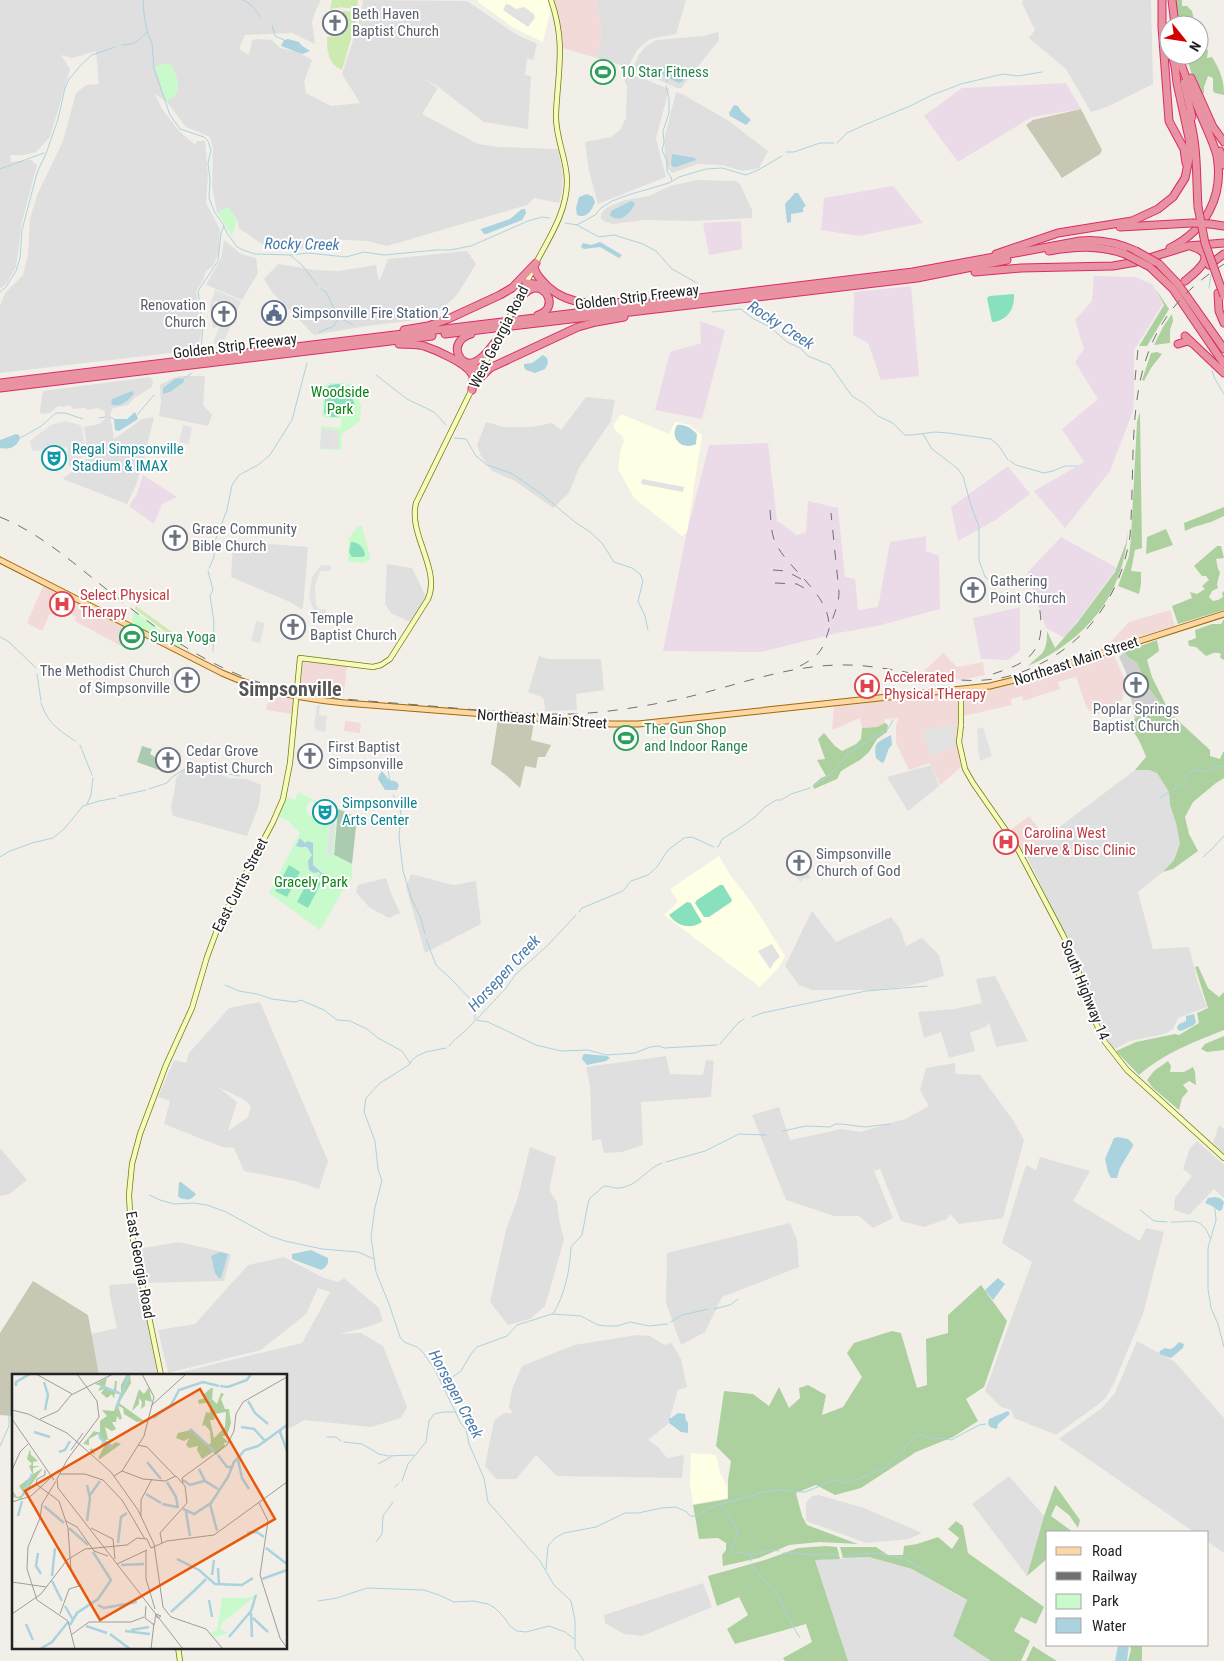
<svg xmlns="http://www.w3.org/2000/svg" width="1224" height="1661" viewBox="0 0 1224 1661" font-family="'Roboto Condensed',sans-serif">
  <style>
    .residential { fill: #e0dfdf; fill-rule: evenodd }
    .commercial { fill: #f2dad9 }
    .industrial { fill: #ebdbe8 }
    .education { fill: #ffffe5 }
    .religious { fill: #d0d0d0 }
    .construction { fill: #c7c7b4 }
    .grass { fill: #cdebb0 }
    .forest { fill: #add19e }
    .cemetery { fill: #aacbaf }
    .park { fill: #c8facc }
    .pitch { fill: #88e0be }
    .parking { fill: #e2e2e2 }
    .water { fill: #aad3df }
    .lines { fill: none; stroke-linecap: round; stroke-linejoin: round }
    .stream { stroke: #aad3df; stroke-width: 1 }
    .secondary-casing { stroke: #707d05; stroke-width: 6 }
    .primary-casing { stroke: #a06b00; stroke-width: 7 }
    .motorway-casing { stroke: #dc2a67; stroke-width: 9 }
    .secondary { stroke: #f7fabf; stroke-width: 4.5 }
    .primary { stroke: #fcd6a4; stroke-width: 5 }
    .motorway { stroke: #e892a2; stroke-width: 7 }
    .rail { stroke: #707070; stroke-width: 1; stroke-dasharray: 10 10; stroke-linecap: butt }
    .secondary-bridge-casing { stroke: #707d05; stroke-width: 6; stroke-linecap: butt }
    .motorway-bridge-casing { stroke: #dc2a67; stroke-width: 9; stroke-linecap: butt }
    .secondary-bridge { stroke: #f7fabf; stroke-width: 4.5 }
    .motorway-bridge { stroke: #e892a2; stroke-width: 7 }
    .labels { text-anchor: middle; dominant-baseline: central; stroke-width: 4; stroke-linejoin: round; paint-order: stroke }
    .worship-label { font-size: 15px; fill: #5b616d; stroke: #fff; text-anchor: start }
    .leisure-label { font-size: 15px; fill: #27864d; stroke: #fff; text-anchor: start }
    .street-label { font-size: 15px; fill: #222; stroke: #fff }
    .service-label { font-size: 15px; fill: #4e5e75; stroke: #fff; text-anchor: start }
    .park-label { font-size: 15px; fill: #0c8416; stroke: #fff }
    .culture-label { font-size: 15px; fill: #0d838f; stroke: #fff; text-anchor: start }
    .health-label { font-size: 15px; fill: #be3a42; stroke: #fff; text-anchor: start }
    .water-label { font-size: 16px; font-style: italic; fill: #4a7aab; stroke: #fff }
    .district-label { font-size: 20px; font-weight: bold; fill: #555; stroke: #fff }
    .inset-river { fill: none; stroke: #aad3df; stroke-width: 2.5 }
    .inset-road { fill: none; stroke: #9f9d99; stroke-width: 1 }
    .view { fill: #e8590c; fill-opacity: 0.15; stroke: #e8590c; stroke-width: 2.5 }
    .inset-edge { fill: none; stroke: #222; stroke-width: 2.5 }
  </style>
  <rect width="100%" height="100%" fill="#f2efe9"/>
  <!-- residential -->
  <g class="residential">
    <path d="M0,0H321L316,10L312,22L315,44L292,33L245,35L239,49L249,55L252,41L256,39L272,40L280,48L298,52L312,60L304,82L306,93L331,106L360,103L342,74L360,19L363,0L467,1L514,33L537,44L533,60L527,58L525,75L531,76L528,129L484,122L437,86L419,76L438,88L422,114L478,144L499,147L558,149L563,175L562,192L559,203L534,198L527,205L387,246L367,241L329,239L297,250L265,246L239,228L237,220L228,207L217,213L212,187L213,149L210,137L186,127L166,101L155,94L162,109L179,131L195,145L197,141H205L208,175L206,203L220,229L219,253L213,266L206,271L203,280L196,291L202,333L196,350L0,373V306L5,293L23,275L28,255L30,218L38,193L63,141L76,93L86,85L99,84L96,51L72,58L61,55L70,69L50,137L36,152L23,155H10L11,162L31,160L37,165L22,222L16,267L7,283L0,289Z"/>
    <path d="M596,0H686L676,34L650,39L637,50L628,67L597,58L602,33Z"/>
    <path d="M1023,0H1151L1153,84L1109,106L1091,112L1066,69L1029,38L1035,30L1022,3Z"/>
    <path d="M718,32L719,40L681,88H677L633,69L638,56L645,47L656,40L704,36Z"/>
    <path d="M621,70L669,89L656,139L666,177L598,204L589,171L585,142L611,137L620,130L626,118L627,86L622,76Z"/>
    <path d="M676,92L684,95L729,121L768,151L759,168L742,171L722,165L698,164L672,173L666,166L664,140Z"/>
    <path d="M697,180L736,181L740,184L752,210V218L695,221L645,220L613,224L606,222L601,219V214L606,208L625,200L649,196L670,186Z"/>
    <path d="M224,240L241,254L256,258L258,273L242,300L206,285L221,258Z"/>
    <path d="M467,251L476,264L457,295L445,306L421,318L409,321L366,326L314,335L272,292L264,279L278,264L315,270L339,271L376,265L379,282L388,259Z"/>
    <path d="M181,376H205L203,405L212,415L208,426L159,416L161,402L160,385L173,378Z"/>
    <path d="M150,377L153,382L152,387L134,398L128,405L113,408L110,415L114,439L142,419L154,417L145,455L136,485L127,504L63,479L89,458V449L86,443L84,427L99,424L105,419V412L104,411L97,408L88,410L85,408L73,409L69,405L63,407L58,406L50,413L41,414L40,410L43,391Z"/>
    <path d="M586,397L615,400L611,421L579,468L569,493L553,508L515,481L492,471L481,456L477,445L486,422L504,427H532L552,423L561,430Z"/>
    <path d="M233,541L308,547L303,608L301,609L290,602L231,577Z"/>
    <path d="M387,564L412,568L426,597L410,622L391,613L385,604Z"/>
    <path d="M539,656L548,659H601L604,690L576,694L577,710L545,711L544,701L542,697L528,692Z"/>
    <path d="M931,765L939,786L908,811L887,777Z"/>
    <path d="M204,767L229,778L247,779L261,785L259,805L247,836L174,816L172,813L171,806L174,794L176,778L184,769Z"/>
    <path d="M1135,770H1149L1157,773L1169,792L1170,805L1176,823L1180,845L1174,860L1163,872L1138,892L1153,949L1189,947L1198,983L1207,1007L1178,1018L1173,1029L1165,1034L1130,1041L1113,1050L1092,1004L1080,959L1060,924L1025,853Z"/>
    <path d="M411,874L453,885L476,881L481,924L425,953L406,887Z"/>
    <path d="M386,878L390,891L400,913L389,918L370,908L356,892L358,885Z"/>
    <path d="M812,911L836,942L891,917L900,929L906,946L922,938L939,955L944,976L909,986L877,990H812L799,985L785,966Z"/>
    <path d="M995,976L1028,1041L996,1047L989,1022L987,1026L970,1033L975,1051L949,1058L941,1032L924,1038L918,1012L955,1009L982,1003L976,979Z"/>
    <path d="M260,1002L328,1161L319,1189L295,1181L244,1171L234,1148L222,1147L164,1124L170,1101L158,1097L174,1060L186,1063L189,1053L229,1008ZM218,1087L243,1099L251,1106L248,1117L228,1131L237,1102Z"/>
    <path d="M666,1056L670,1074L703,1075L706,1060L714,1061L711,1097L641,1102L643,1145L622,1152L604,1153L601,1139L592,1141L590,1086L586,1067Z"/>
    <path d="M955,1063L956,1074L980,1075L1013,1120L1024,1140L1003,1218L959,1224L950,1214L947,1219L924,1227L901,1221L880,1169L874,1171L893,1218L873,1228L859,1216H834L786,1200L752,1115L779,1107L790,1140L842,1129L860,1132L905,1119L929,1106L920,1090L926,1068Z"/>
    <path d="M1219,1125L1224,1129V1153L1213,1143Z"/>
    <path d="M1197,1141L1224,1165V1198L1214,1189L1189,1215L1174,1210L1175,1198L1192,1176L1183,1169L1190,1148Z"/>
    <path d="M530,1147L556,1157L549,1190L557,1202L559,1219L564,1240L545,1306L530,1319L508,1325L490,1302L506,1230L518,1197Z"/>
    <path d="M0,1148L27,1180L9,1194L0,1196Z"/>
    <path d="M1040,1157L1090,1171L1073,1201L1140,1241L1146,1228L1164,1232L1143,1314L1114,1383L1106,1397L1100,1403L1056,1435L1014,1418L1011,1410L1001,1407L985,1391L1032,1262L1002,1243L1026,1165L1036,1170Z"/>
    <path d="M790,1223L797,1240L799,1267L722,1297L705,1332L681,1345L666,1303L667,1253Z"/>
    <path d="M179,1242L231,1254L224,1281L143,1283L137,1249Z"/>
    <path d="M284,1257L324,1278L339,1282L344,1278L379,1308L383,1321L368,1327L339,1334L361,1333L383,1346L407,1407L401,1418L371,1427L304,1420L291,1428L286,1427V1375H169L302,1343L330,1292L318,1288L306,1314L261,1350L168,1373L158,1330L195,1324L248,1265Z"/>
    <path d="M140,1283L159,1374L99,1375L91,1334L117,1328L110,1296L109,1285Z"/>
    <path d="M637,1335L650,1336L664,1345L672,1343L681,1359L687,1387L678,1390L668,1424L648,1440L658,1447L667,1458L684,1455L682,1478L557,1476L536,1455L516,1479H496L485,1466L494,1421L504,1413H513L509,1407L512,1389L522,1366L574,1345Z"/>
    <path d="M1137,1341L1175,1362L1224,1418V1553L1208,1542V1532H1194L1059,1439L1102,1408L1115,1393Z"/>
    <path d="M1009,1476L1044,1516L1027,1576L972,1504Z"/>
    <path d="M819,1495L864,1508L922,1533L909,1539L866,1543L806,1521V1503L812,1496Z"/>
    <path d="M869,1557L912,1569L967,1601L953,1636L991,1661H848L815,1560Z"/>
    <path d="M703,1583L712,1607L642,1636L624,1634L605,1623L604,1615Z"/>
  </g>
  <!-- commercial -->
  <g class="commercial">
    <path d="M553,0H596L602,33L597,58L563,48L560,27Z"/>
    <path d="M43,586L126,628L121,646L75,621L76,617L69,613L67,616L59,613L50,614L42,631L27,623Z"/>
    <path d="M1170,610L1175,626L1106,647L1129,622Z"/>
    <path d="M943,653L957,667L983,662L985,675L961,680L924,671Z"/>
    <path d="M1113,653L1124,678L1123,699L1107,714H1092L1086,706L1076,677L1058,682L1060,689L1023,701L1022,696L1011,699L1012,705L963,716L959,719V751L961,767L940,785L930,763L909,770L896,743V725L899,718L884,719L885,723L877,727L862,728L860,718L832,730L834,706L859,704L945,693L980,691L1027,679Z"/>
    <path d="M303,661L347,666L344,693L300,688Z"/>
    <path d="M273,693L294,698L292,714L266,710L268,702L271,703Z"/>
    <path d="M345,721L361,723L360,733L344,731Z"/>
    <path d="M1029,816L1046,838L1024,854L1011,830Z"/>
  </g>
  <!-- industrial -->
  <g class="industrial">
    <path d="M1066,83L1081,109L1032,117L958,162L924,116L962,88Z"/>
    <path d="M893,186L923,223L859,236L821,230L824,198Z"/>
    <path d="M741,221L742,249L709,255L703,223Z"/>
    <path d="M1094,276L1135,277L1152,284L1163,304L1134,350V399L1133,411L1110,471L1065,528L1034,491L1084,462L1062,429L1098,399L1075,362L1084,349L1075,320L1092,301Z"/>
    <path d="M911,286L919,376L881,380L868,343L853,335L854,292Z"/>
    <path d="M700,321L725,330L702,419L655,410L670,352L701,343Z"/>
    <path d="M768,443L777,521L797,535L806,532L808,501L838,508L845,577L855,579L858,610L878,607L890,542L926,536V551L939,556L940,609L877,626L838,633L761,652L663,651L686,536L709,445Z"/>
    <path d="M1008,466L1030,494L994,521L958,541L951,507Z"/>
    <path d="M143,475L177,497L162,504L154,524L129,506L137,494Z"/>
    <path d="M1061,537L1117,568L1065,638L1046,628L1027,573Z"/>
    <path d="M1020,607V651L1008,660L981,659L973,618Z"/>
  </g>
  <!-- education -->
  <g class="education">
    <path d="M478,0H549L551,8L543,42L514,28L478,2Z"/>
    <path d="M621,414L669,434L675,422L689,425L702,435L687,532L682,536L634,498L618,469L621,448L624,442L623,437L614,429V424Z"/>
    <path d="M719,856L731,876L752,903L785,956L779,967L760,987L664,915L678,902L670,889Z"/>
    <path d="M691,1453L716,1455L720,1473L727,1486V1498L693,1504L690,1484Z"/>
  </g>
  <!-- religious -->
  <path class="religious" d="M1124,652L1128,657L1137,663L1147,686L1161,704V711L1135,719L1126,672L1119,657Z"/>
  <!-- construction -->
  <g class="construction">
    <path d="M1081,109L1102,150L1100,154L1062,178L1026,125L1033,120Z"/>
    <path d="M498,719L534,722L531,740L551,745L545,757H538L536,768L525,766L520,788L506,775L491,764Z"/>
    <path d="M33,1281L88,1315L99,1375H14V1416L0,1415V1333Z"/>
  </g>
  <!-- grass -->
  <g class="grass">
    <path d="M332,0H358L357,8H343V7L330,9Z"/>
    <path d="M342,11L359,12L342,70C328,64 327,51 327,37L339,36L342,35V29H340V15H332V13H342Z"/>
    <path d="M136,606L183,640L182,644L135,609Z"/>
  </g>
  <!-- forest -->
  <g class="forest">
    <path d="M1176,0H1182V6H1187L1192,11L1194,20L1189,25H1178Z"/>
    <path d="M1202,47H1206L1208,51L1207,58L1212,57C1220,70 1224,80 1224,95L1215,93L1213,91V78L1208,76L1204,87V93L1202,95L1196,78L1191,72L1186,55H1195L1199,60L1201,55L1199,50Z"/>
    <path d="M1155,288L1169,309L1147,346H1139L1164,305Z"/>
    <path d="M1172,314L1173,321L1170,330V343L1154,345L1163,327Z"/>
    <path d="M1157,352L1162,354L1151,368L1144,381L1142,380L1151,353Z"/>
    <path d="M1140,412L1142,548L1135,550L1131,571L1141,572V584L1139,594L1118,586L1129,556L1131,538L1137,422Z"/>
    <path d="M1224,507V516L1211,522L1194,527L1185,531L1184,523Z"/>
    <path d="M1166,529L1173,545L1146,554L1147,537Z"/>
    <path d="M1128,532C1123,596 1086,640 1028,666C1033,661 1040,656 1043,652C1047,646 1047,637 1047,631L1055,648L1077,623L1115,572L1126,543Z"/>
    <path d="M1217,546H1221L1224,558L1216,559L1218,569L1220,572L1217,584L1218,588L1212,591L1209,597L1213,601L1218,600L1223,597L1222,593L1224,591V610L1178,624L1172,606L1192,598L1190,592L1197,594L1205,589L1202,586L1209,580L1206,576H1202L1194,566Z"/>
    <path d="M1224,619V660L1222,659L1220,657L1221,654C1216,651 1211,654 1206,656L1196,647L1189,646L1188,641L1196,638L1195,630L1212,624H1221Z"/>
    <path d="M1157,640L1159,651L1147,660L1152,677L1170,713L1210,750V756L1220,759L1223,752H1224V778L1216,783L1193,802L1185,817L1189,834L1198,851L1173,869L1163,872L1174,860L1180,844L1176,823L1170,805L1169,792L1157,773L1149,770H1135L1146,757C1143,749 1140,741 1135,734C1130,729 1126,728 1124,722L1161,711V704L1147,686L1137,663L1128,657L1124,652Z"/>
    <path d="M885,723L888,725L887,732L877,739L869,752L860,760L841,771L837,779L814,789L813,785L821,778L826,776L817,760L825,759L818,739L824,733L835,746L842,751L856,744L861,739L862,728L877,727Z"/>
    <path d="M1198,966L1208,988L1219,997L1224,992V1030C1194,1042 1164,1053 1139,1075L1116,1051L1136,1042L1175,1034L1179,1035L1199,1023L1197,1013L1208,1008L1195,967Z"/>
    <path d="M1224,1036V1050L1207,1052L1201,1049L1205,1044Z"/>
    <path d="M1168,1061L1171,1066L1170,1072H1184L1193,1067L1195,1072L1196,1085L1189,1081L1183,1085L1188,1091L1182,1098L1179,1110L1153,1088L1147,1080L1154,1071Z"/>
    <path d="M981,1285L1007,1321L984,1387L966,1399L978,1421L953,1437L916,1452L861,1488L835,1495L816,1485L796,1493L802,1516L807,1525L858,1544L820,1542L789,1545L759,1558L723,1566L722,1555L726,1550V1543L718,1538L699,1539L693,1505L728,1499V1480L731,1461L716,1446L724,1391L753,1394L769,1406L779,1387L789,1408L800,1398L799,1388L808,1385L826,1395L822,1415L843,1407L862,1377L847,1353L854,1343L892,1331L901,1333L917,1388L927,1385L926,1339L948,1333V1315Z"/>
    <path d="M1055,1485L1080,1520L1078,1528L1069,1515L1056,1505L1051,1516L1073,1532H1048V1558L1027,1576L1044,1516Z"/>
    <path d="M956,1521L963,1526L968,1553L1044,1607L1036,1624L1021,1617L1014,1631L1030,1641L1021,1661H991L953,1636L967,1600L912,1569L869,1557L843,1558L840,1547H876L888,1555H903L904,1546L917,1544L938,1537L952,1549L959,1538L948,1529Z"/>
    <path d="M826,1546L837,1547L840,1559L815,1560L848,1661H785L783,1658L812,1642L806,1624L735,1644L727,1629L748,1615L739,1597L717,1606L708,1576L765,1560L798,1548Z"/>
    <path d="M1130,1645L1142,1646V1661H1128L1131,1650Z"/>
    <path d="M1033,1646L1057,1661H1026Z"/>
  </g>
  <!-- cemetery -->
  <g class="cemetery">
    <path d="M1139,703L1159,708V711L1143,716L1139,712Z"/>
    <path d="M142,746L152,749L150,754L162,761L159,770L137,762Z"/>
    <path d="M338,809L357,817L352,864L334,855Z"/>
  </g>
  <!-- park -->
  <g class="park">
    <path d="M170,63C178,76 185,95 166,101L155,66Z"/>
    <path d="M228,207L237,220L232,236L222,219L217,213Z"/>
    <path d="M329,383H344L353,385L361,406L360,421L342,434L341,450L320,449L321,426L340,428L342,419L322,417L324,386Z"/>
    <path d="M362,526C364,535 370,553 370,560L364,563L348,562L349,538L357,527Z"/>
    <path d="M134,611L181,646L180,648L133,625L132,620Z"/>
    <path d="M298,792L316,801V803L310,801L306,809L309,815L325,822L336,824L334,855L352,864V878L345,887L320,930L269,893L300,833L287,820L278,816L287,797L295,800Z"/>
  </g>
  <!-- pitch -->
  <g class="pitch">
    <path d="M1014,294C1015,309 1007,321 992,322L987,298L989,296Z"/>
    <path d="M339,384L347,388L355,404L352,410C342,415 334,421 324,413L326,388L330,385Z"/>
    <path d="M351,542C359,542 364,548 365,555L363,557H352L349,552Z"/>
    <path d="M289,865L300,872L287,897L275,891Z"/>
    <path d="M310,877L321,883L308,908L297,902Z"/>
    <path d="M720,885H723L732,900L731,902L709,917H704L695,903L697,900Z"/>
    <path d="M687,902L691,903L693,907L702,922C690,930 677,926 669,915Z"/>
  </g>
  <!-- parking -->
  <g class="parking">
    <path d="M506,4L510,5L516,9L524,7L534,14L535,18L528,27L503,10Z"/>
    <path d="M215,290L241,301L222,346L213,343L220,325L225,323L232,306L215,301L213,305L217,327L213,328L210,306Z"/>
    <path d="M66,421L80,425L82,427L86,454L69,467L67,447L32,451L30,441L51,425Z"/>
    <path d="M183,425L192,427L189,444L179,442Z"/>
    <path d="M322,428L339,431L338,449L320,448Z"/>
    <path d="M642,479L684,487L683,492L641,484Z"/>
    <path d="M321,565L331,566L330,571H320L315,587L316,605L319,609H326L325,615H316L309,598L312,577Z"/>
    <path d="M256,621L265,623L260,643L251,641Z"/>
    <path d="M317,705H320L319,715L327,716L325,732L315,730L316,728L314,727Z"/>
    <path d="M955,725L954,747L931,756L923,731L938,727Z"/>
    <path d="M983,727L992,756L980,761L978,750L977,729Z"/>
    <path d="M331,813H336L332,855L327,854Z"/>
    <path d="M791,862L805,871H806L810,877L807,880L805,878L800,882L788,866Z"/>
    <path d="M772,944L780,957L775,961L770,969L758,951Z"/>
  </g>
  <!-- water -->
  <g class="water">
    <path d="M288,39L299,42L301,45L310,51L302,54L281,46L284,40Z"/>
    <path d="M663,67C670,66 679,71 684,76L683,81L679,83L664,76L662,72Z"/>
    <path d="M734,105L738,106L741,111L751,120L746,125L730,116L729,113Z"/>
    <path d="M672,154L695,158L696,160L676,167H673L671,164Z"/>
    <path d="M795,193H798L806,206L803,208V212L791,214V222L787,223L785,204Z"/>
    <path d="M587,194L593,197L595,202C592,210 587,219 577,215L576,208L579,197Z"/>
    <path d="M631,201L634,202L635,204C629,214 622,223 610,216L611,211Z"/>
    <path d="M522,209H525L526,213L522,220L486,234H484L481,230V229L510,219Z"/>
    <path d="M600,242L622,255L619,258L600,247L584,249L581,247L583,243L591,245Z"/>
    <path d="M543,355L547,358L548,363L545,369L535,373L526,370L524,367V364L532,363Z"/>
    <path d="M179,378L184,379V382L170,392L163,394V388L175,379Z"/>
    <path d="M132,391L134,394C127,401 121,408 111,404L112,399Z"/>
    <path d="M135,412L138,419L119,431L115,430L114,419H127Z"/>
    <path d="M677,425C685,424 691,428 697,434L696,444C682,451 669,438 677,425Z"/>
    <path d="M16,434L19,435L20,438C17,447 9,450 0,448V440Z"/>
    <path d="M891,735L892,745L889,748L884,762L882,763L876,758C873,742 878,742 891,735Z"/>
    <path d="M382,771L389,780C395,781 402,782 397,790H385L378,779L379,775Z"/>
    <path d="M300,838L305,843L308,841L313,843V865L329,879L330,881L335,882L333,885L330,882H327L319,878L320,874L319,872L314,873L309,870L308,861L312,855L307,847H300L296,846Z"/>
    <path d="M1194,1014L1196,1022L1194,1025L1181,1031L1178,1030L1177,1027L1179,1024L1186,1021V1016Z"/>
    <path d="M585,1054L607,1056L610,1058L606,1061L587,1065L582,1059L583,1055Z"/>
    <path d="M1118,1137L1128,1139L1133,1144V1146L1120,1168L1117,1178H1111L1108,1172L1105,1159L1114,1138Z"/>
    <path d="M179,1182H181L196,1194C191,1201 187,1200 180,1198L178,1196Z"/>
    <path d="M1215,1197L1220,1198L1224,1202L1222,1210L1219,1211L1212,1206L1205,1203L1208,1198Z"/>
    <path d="M311,1250L328,1258C329,1263 326,1268 321,1270L292,1259V1254Z"/>
    <path d="M220,1252L228,1254L221,1278H219L215,1273L211,1256Z"/>
    <path d="M998,1278L1005,1284L993,1300L985,1290Z"/>
    <path d="M1179,1342L1184,1344L1183,1348L1171,1358L1159,1354L1160,1351L1165,1348C1172,1351 1174,1347 1179,1342Z"/>
    <path d="M1008,1411L1010,1414L998,1424L997,1429L990,1427L988,1424L989,1419Z"/>
    <path d="M678,1413L685,1414L686,1421L688,1422V1433L681,1432L669,1423V1418H671Z"/>
    <path d="M1118,1645H1129L1127,1661H1115Z"/>
  </g>
  <g class="lines">
    <!-- stream -->
    <g class="stream">
      <path d="M143,0L144,14L147,31L152,44L154,69L170,115L180,129L204,137L208,141L211,150L208,163L210,180L209,198L215,213L223,224L227,233L237,247L243,250L255,254L290,255L308,253L346,257L364,252L384,255L436,250H450L471,246L528,221L542,217L550,218"/>
      <path d="M243,0L251,5L261,17"/>
      <path d="M272,25L275,36L284,40"/>
      <path d="M122,45C134,45 139,41 147,32"/>
      <path d="M667,82V80"/>
      <path d="M666,86L669,98V113L663,131L664,143L662,150L667,161V171L671,177L672,181"/>
      <path d="M837,143L847,133L862,126L910,106L932,95L961,84L1003,74L1018,76L1042,72"/>
      <path d="M786,152H794L820,143H834"/>
      <path d="M0,169L44,153"/>
      <path d="M565,223L577,225L599,237L614,235L643,244L656,251L672,269L697,283"/>
      <path d="M577,225L595,215L601,208L612,201L628,195L669,183L679,177L706,169L722,168L746,175L760,169L782,156"/>
      <path d="M290,255L302,265L317,285"/>
      <path d="M1209,288L1211,275"/>
      <path d="M321,289L326,292L338,317L353,325"/>
      <path d="M0,292L6,287L16,271L20,258L22,230L37,173L47,151L58,119L65,88L69,79L81,65L92,55L115,47"/>
      <path d="M712,312L741,309L752,318L770,327L787,342L800,348L808,356L830,365L852,396L865,404L878,416L893,423L905,435H912L935,432L948,433L991,439L999,446L1008,460"/>
      <path d="M319,332L334,326L338,318"/>
      <path d="M201,347L203,328L198,291L218,261L221,233L224,226"/>
      <path d="M1212,371L1215,379L1224,394"/>
      <path d="M376,375L407,399L434,412L446,425"/>
      <path d="M183,379L192,373"/>
      <path d="M137,415L154,395"/>
      <path d="M110,417L114,419"/>
      <path d="M99,418L105,417"/>
      <path d="M923,434L932,449L958,469L963,476L971,506L979,527V560L985,577L988,579"/>
      <path d="M20,438L40,427L56,413H65L83,419"/>
      <path d="M454,438L466,439L476,456L487,465L511,473L540,493L575,522L590,532L602,543L614,562L632,568L640,574L643,581L638,601L645,616L648,630"/>
      <path d="M1010,461L1016,465L1044,473L1053,471L1065,466H1077"/>
      <path d="M209,568L214,557L215,541L227,510L232,485L239,475L258,465L270,455L292,420L307,363"/>
      <path d="M208,571L213,590L210,596L214,622L213,651"/>
      <path d="M0,637L9,642L36,668"/>
      <path d="M37,674L41,701"/>
      <path d="M41,703C48,724 59,730 75,741"/>
      <path d="M80,745L92,775"/>
      <path d="M388,770L390,782"/>
      <path d="M813,786L829,776L850,752L888,729L893,720"/>
      <path d="M149,789L167,783L172,777L185,769L203,766L216,772L240,776"/>
      <path d="M1172,791L1186,780V776L1193,770L1205,772L1219,766H1224"/>
      <path d="M393,795L400,805L401,814L399,837L403,871L412,900L420,916L425,934"/>
      <path d="M119,796L146,790"/>
      <path d="M1160,798L1169,792"/>
      <path d="M87,804L91,795L93,778"/>
      <path d="M717,847L719,846L722,839L737,830L755,817L765,807L776,800H781L791,794L810,788"/>
      <path d="M0,857L10,851L32,843L53,838L64,829L83,806L99,801L116,798"/>
      <path d="M1203,857L1212,849L1224,836"/>
      <path d="M579,912L582,908L623,891L631,881L648,875L657,867L668,850L684,838L692,837L714,847"/>
      <path d="M426,939L436,965L451,979L472,1001L475,1008V1019"/>
      <path d="M225,985L239,991L257,994L272,999L295,1002L302,1000L305,1002L324,1010L337,1020L350,1021L367,1029L378,1038L402,1051L410,1063"/>
      <path d="M752,1017L762,1013L866,991L927,986"/>
      <path d="M477,1019L506,988L515,975L548,945L576,915"/>
      <path d="M476,1020L488,1022L536,1045L561,1051L588,1050L606,1055L635,1053L650,1047L659,1046L664,1048L717,1045"/>
      <path d="M720,1044L738,1023L744,1019"/>
      <path d="M449,1046C457,1036 468,1031 475,1020"/>
      <path d="M446,1048L426,1052L417,1056L412,1060L409,1065L380,1083L366,1098L364,1112L375,1141L378,1169L382,1181L375,1207L371,1237L376,1272L389,1304L400,1337L404,1342L417,1347L422,1351L434,1368L453,1407C457,1413 459,1424 466,1429L469,1444L484,1478L488,1502L540,1561L554,1585L571,1601L575,1620V1648L584,1661"/>
      <path d="M783,1131L806,1126L830,1127L835,1124H841L865,1127L890,1124"/>
      <path d="M666,1162L705,1151L739,1134L766,1135"/>
      <path d="M149,1195L160,1200L174,1204L193,1203L207,1205L226,1212L270,1236L285,1241L322,1249L358,1252L374,1259"/>
      <path d="M1215,1209L1216,1220L1208,1248V1289L1211,1308L1218,1324L1224,1347"/>
      <path d="M1140,1210L1154,1221L1167,1222"/>
      <path d="M1171,1222C1190,1223 1201,1214 1210,1238"/>
      <path d="M714,1309L730,1305L738,1299"/>
      <path d="M553,1314C565,1295 570,1269 571,1247L582,1235L588,1203L590,1198L604,1186C610,1186 615,1189 620,1188C638,1186 647,1168 662,1163"/>
      <path d="M671,1322L682,1315L708,1309"/>
      <path d="M444,1386L447,1381L461,1371L471,1354L477,1347L507,1336L517,1325L552,1314L581,1316L598,1325L606,1326H617L630,1322L649,1326L668,1324"/>
      <path d="M327,1437H336L341,1441"/>
      <path d="M344,1442L362,1444L379,1454L388,1456L414,1455"/>
      <path d="M0,1446L9,1426V1411"/>
      <path d="M378,1464L391,1457"/>
      <path d="M402,1481L408,1464L426,1442L429,1421L434,1414L443,1412H456"/>
      <path d="M395,1487L399,1483"/>
      <path d="M721,1506C726,1509 736,1527 738,1533L731,1550L735,1553C743,1551 744,1554 751,1554C761,1555 769,1547 779,1551"/>
      <path d="M376,1542L382,1534L383,1516L393,1502"/>
      <path d="M783,1553H797L810,1555L833,1554L839,1557"/>
      <path d="M750,1555L751,1561"/>
      <path d="M843,1557L860,1554L878,1553L905,1559L930,1573"/>
      <path d="M751,1564L759,1575L777,1592L785,1613L800,1638"/>
      <path d="M546,1569L548,1546L555,1538L564,1533L596,1527L625,1513H638L662,1508L676,1507L687,1512L690,1516H696L711,1507L764,1492L776,1490L805,1492L835,1480L845,1483L854,1481L886,1467L903,1451L914,1437L917,1436L921,1435L933,1439L942,1438L951,1440L979,1425L986,1424"/>
      <path d="M318,1601L337,1598L367,1588L424,1590L439,1595L454,1602L473,1601L488,1604L495,1608L503,1616L510,1626L517,1631L526,1632L549,1626L565,1632L574,1639"/>
    </g>
    <defs>
      <g id="secondary">
        <path d="M511,314C520,296 529,278 538,259C551,235 567,210 567,181C567,158 555,138 556,114C558,70 566,43 551,0"/>
        <path d="M478,378L491,351"/>
        <path d="M961,690V726"/>
        <path d="M961,725L959,742L965,769L973,783L1014,842L1063,935L1075,961L1094,1019L1105,1042L1127,1070L1224,1158"/>
        <path d="M161,1375L131,1230L129,1195L132,1164L140,1134L166,1065L192,1008L207,957L220,922L273,822L283,799L290,763L300,658L373,667L381,665L390,659L428,599C441,569 408,535 416,503L472,389"/>
        <path d="M178,1647L180,1661"/>
      </g>
      <path id="primary" d="M0,560L222,673C261,691 303,699 345,703L611,724H638L990,686L1027,677L1224,614"/>
      <g id="motorway">
        <path d="M1162,0V27L1169,121L1184,149L1186,163"/>
        <path d="M1172,0L1175,25"/>
        <path d="M1172,55L1176,69"/>
        <path d="M1191,78L1213,127L1224,142"/>
        <path d="M1184,83L1192,117"/>
        <path d="M1188,113C1198,144 1196,175 1198,207"/>
        <path d="M1220,151L1224,165"/>
        <path d="M1210,224L1224,226"/>
        <path d="M1120,227L1192,223"/>
        <path d="M1170,248C1206,230 1224,196 1217,156C1214,144 1208,132 1203,120C1194,98 1185,77 1178,55"/>
        <path d="M1049,251C1076,246 1099,245 1125,254"/>
        <path d="M996,254L1058,233L1132,221L1158,209L1173,197L1185,178L1190,154L1189,138L1177,83L1175,66"/>
        <path d="M1159,264L1178,284L1224,349"/>
        <path d="M1209,265L1224,254"/>
        <path d="M534,267C536,276 541,279 547,286C574,311 611,303 645,300"/>
        <path d="M1150,267L1173,289L1224,364"/>
        <path d="M975,272L1021,268L1113,266L1136,262L1188,246L1224,243"/>
        <path d="M1185,281C1196,272 1219,255 1193,247"/>
        <path d="M526,283L542,285"/>
        <path d="M1218,293L1219,311L1224,323"/>
        <path d="M518,300C522,296 526,291 531,289C547,283 559,309 538,315"/>
        <path d="M404,330L428,326L448,319L500,295L512,288L536,263"/>
        <path d="M445,334L917,278L1007,260"/>
        <path d="M471,334C446,342 460,369 475,362C485,358 491,346 498,339"/>
        <path d="M1185,336L1224,373"/>
        <path d="M399,344C407,344 416,344 424,346C436,350 466,363 472,374C475,379 472,385 472,390"/>
        <path d="M1178,344L1188,341L1192,343"/>
        <path d="M467,367L474,369L483,368"/>
        <path d="M476,382L490,368L578,327L596,322L624,317"/>
        <path d="M0,383L913,272L1080,241C1100,239 1118,243 1136,251"/>
        <path d="M0,388L432,336"/>
      </g>
    </defs>
    <!-- secondary casing -->
    <use href="#secondary" class="secondary-casing"/>
    <!-- primary casing -->
    <use href="#primary" class="primary-casing"/>
    <!-- motorway casing -->
    <use href="#motorway" class="motorway-casing"/>
    <!-- secondary -->
    <use href="#secondary" class="secondary"/>
    <!-- primary -->
    <use href="#primary" class="primary"/>
    <!-- motorway -->
    <use href="#motorway" class="motorway"/>
    <!-- rail -->
    <g class="rail">
      <path d="M1135,380L1138,349"/>
      <path d="M770,510C771,522 771,534 776,544C790,571 830,595 829,627"/>
      <path d="M0,517C35,531 65,556 95,580C146,621 198,663 261,683C308,698 357,700 406,704C460,708 516,715 571,714C602,713 634,708 665,702C723,691 779,666 839,665C902,663 964,697 1027,670C1084,647 1121,597 1130,536C1138,427 1116,331 1224,264"/>
      <path d="M773,570L786,571L801,579"/>
      <path d="M775,583L797,584L811,592"/>
      <path d="M800,666C825,653 823,646 831,623C835,612 839,603 839,592L831,513"/>
      <path d="M993,674C1004,670 1016,667 1025,660C1053,640 1037,601 1032,573"/>
    </g>
    <defs>
      <path id="secondary-bridge" d="M500,334L511,314"/>
      <g id="motorway-bridge">
        <path d="M1198,207L1205,243L1224,296"/>
        <path d="M1192,223L1210,224"/>
        <path d="M1136,251L1159,264"/>
        <path d="M1125,254L1150,267"/>
      </g>
    </defs>
    <!-- secondary-bridge casing -->
    <use href="#secondary-bridge" class="secondary-bridge-casing"/>
    <!-- motorway-bridge casing -->
    <use href="#motorway-bridge" class="motorway-bridge-casing"/>
    <!-- secondary-bridge -->
    <use href="#secondary-bridge" class="secondary-bridge"/>
    <!-- motorway-bridge -->
    <use href="#motorway-bridge" class="motorway-bridge"/>
  </g>
  <!-- icons -->
  <defs>
    <symbol id="church-ring" viewBox="-11 -11 22 22"><circle r="9.5" fill="#fff" stroke="#6b7280" stroke-width="1.5"/><path d="M-1.2-6h2.4v3.5h3.3v2.4h-3.3V6h-2.4V-.1h-3.3v-2.4h3.3Z" fill="#6b7280"/></symbol>
    <symbol id="stadium-ring" viewBox="-11 -11 22 22"><circle r="9.5" fill="#fff" stroke="#2e9e5b" stroke-width="1.5"/><path d="M0-5a6.5 5 0 1 0 0 10a6.5 5 0 1 0 0-10ZM-3.5-1.8h7v3.6h-7Z" fill="#2e9e5b"/></symbol>
    <symbol id="civic-ring" viewBox="-11 -11 22 22"><circle r="9.5" fill="#fff" stroke="#5c6f8a" stroke-width="1.5"/><path d="M-.6-6.5H3V-4.5H.6V-3L4-1V1h2V6H-6V1h2V-1L-.6-3ZM-1.2 2.5V6h2.4V2.5Z" fill="#5c6f8a"/></symbol>
    <symbol id="theatre-ring" viewBox="-11 -11 22 22"><circle r="9.5" fill="#fff" stroke="#0f9aa8" stroke-width="1.5"/><path d="M-5-5.5Q0-4 5-5.5V0Q5 5 0 6Q-5 5-5 0ZM-3.3-2.5H-1v1.5H-3.3ZM1-2.5H3.3v1.5H1ZM-2.8 1Q0 5.5 2.8 1Z" fill="#0f9aa8"/></symbol>
    <symbol id="hospital-ring" viewBox="-11 -11 22 22"><circle r="9.5" fill="#fff" stroke="#e0444e" stroke-width="1.5"/><path d="M-5-5h3v3.5h4V-5h3V5h-3V1.5h-4V5h-3Z" fill="#e0444e"/></symbol>
  </defs>
  <g fill-rule="evenodd">
    <use href="#church-ring" x="321" y="9" width="28" height="28"/>
    <use href="#stadium-ring" x="589" y="58" width="28" height="28"/>
    <use href="#civic-ring" x="260" y="299" width="28" height="28"/>
    <use href="#church-ring" x="210" y="300" width="28" height="28"/>
    <use href="#theatre-ring" x="40" y="444" width="28" height="28"/>
    <use href="#church-ring" x="161" y="524" width="28" height="28"/>
    <use href="#church-ring" x="959" y="576" width="28" height="28"/>
    <use href="#hospital-ring" x="48" y="590" width="28" height="28"/>
    <use href="#church-ring" x="279" y="613" width="28" height="28"/>
    <use href="#stadium-ring" x="118" y="623" width="28" height="28"/>
    <use href="#church-ring" x="173" y="666" width="28" height="28"/>
    <use href="#church-ring" x="1122" y="671" width="28" height="28"/>
    <use href="#hospital-ring" x="853" y="672" width="28" height="28"/>
    <use href="#stadium-ring" x="612" y="724" width="28" height="28"/>
    <use href="#church-ring" x="296" y="742" width="28" height="28"/>
    <use href="#church-ring" x="154" y="746" width="28" height="28"/>
    <use href="#theatre-ring" x="311" y="798" width="28" height="28"/>
    <use href="#hospital-ring" x="992" y="828" width="28" height="28"/>
    <use href="#church-ring" x="785" y="849" width="28" height="28"/>
  </g>
  <g class="labels">
    <!-- worship labels -->
    <g class="worship-label">
      <text x="352" y="14">Beth Haven<tspan x="352" dy="17">Baptist Church</tspan></text>
      <text x="206" y="305" text-anchor="end">Renovation<tspan x="206" dy="17">Church</tspan></text>
      <text x="192" y="529">Grace Community<tspan x="192" dy="17">Bible Church</tspan></text>
      <text x="990" y="581">Gathering<tspan x="990" dy="17">Point Church</tspan></text>
      <text x="310" y="618">Temple<tspan x="310" dy="17">Baptist Church</tspan></text>
      <text x="170" y="671" text-anchor="end">The Methodist Church<tspan x="170" dy="17">of Simpsonville</tspan></text>
      <text x="1136" y="709" text-anchor="middle">Poplar Springs<tspan x="1136" dy="17">Baptist Church</tspan></text>
      <text x="328" y="747">First Baptist<tspan x="328" dy="17">Simpsonville</tspan></text>
      <text x="186" y="751">Cedar Grove<tspan x="186" dy="17">Baptist Church</tspan></text>
      <text x="816" y="854">Simpsonville<tspan x="816" dy="17">Church of God</tspan></text>
    </g>
    <!-- leisure labels -->
    <g class="leisure-label">
      <text x="620" y="72">10 Star Fitness</text>
      <text x="150" y="637">Surya Yoga</text>
      <text x="644" y="729">The Gun Shop<tspan x="644" dy="17">and Indoor Range</tspan></text>
    </g>
    <!-- street labels -->
    <g class="street-label">
      <text transform="translate(637 297) rotate(-7)">Golden Strip Freeway</text>
      <text transform="translate(499 337) rotate(-63)">West Georgia Road</text>
      <text transform="translate(235 346) rotate(-7)">Golden Strip Freeway</text>
      <text transform="translate(1076 661) rotate(-18)">Northeast Main Street</text>
      <text transform="translate(542 719) rotate(4)">Northeast Main Street</text>
      <text transform="translate(240 885) rotate(-63)">East Curtis Street</text>
      <text transform="translate(1085 990) rotate(68)">South Highway 14</text>
      <text transform="translate(140 1265) rotate(80)">East Georgia Road</text>
    </g>
    <!-- service labels -->
    <g class="service-label">
      <text x="292" y="313">Simpsonville Fire Station 2</text>
    </g>
    <!-- park labels -->
    <g class="park-label">
      <text x="340" y="392">Woodside<tspan x="340" dy="17">Park</tspan></text>
      <text x="311" y="882">Gracely Park</text>
    </g>
    <!-- culture labels -->
    <g class="culture-label">
      <text x="72" y="449">Regal Simpsonville<tspan x="72" dy="17">Stadium &amp; IMAX</tspan></text>
      <text x="342" y="803">Simpsonville<tspan x="342" dy="17">Arts Center</tspan></text>
    </g>
    <!-- health labels -->
    <g class="health-label">
      <text x="80" y="595">Select Physical<tspan x="80" dy="17">Therapy</tspan></text>
      <text x="884" y="677">Accelerated<tspan x="884" dy="17">Physical THerapy</tspan></text>
      <text x="1024" y="833">Carolina West<tspan x="1024" dy="17">Nerve &amp; Disc Clinic</tspan></text>
    </g>
    <!-- water labels -->
    <g class="water-label">
      <text transform="translate(302 244) rotate(1)">Rocky Creek</text>
      <text transform="translate(781 325) rotate(33)">Rocky Creek</text>
      <text transform="translate(504 973) rotate(-47)">Horsepen Creek</text>
      <text transform="translate(456 1394) rotate(62)">Horsepen Creek</text>
    </g>
    <!-- district labels -->
    <g class="district-label">
      <text x="290" y="689">Simpsonville</text>
    </g>
  </g>
  <!-- overview -->
  <g transform="translate(12 1374)">
    <rect width="275" height="275" fill="#f2efe9"/>
    <path d="M115,0H118L119,9L107,29L132,47L125,48L112,40L111,34L106,32L110,44L108,46L105,42L104,48H100L104,55L100,57L93,53L96,65H101L93,66L100,71L104,68L109,70L88,85L86,84L93,71L92,70L89,73L88,72L86,74L81,75L83,81L77,75L86,74L91,68L86,60L77,65V71L71,70L82,57L88,59V47L95,42L90,36L102,37L108,20L103,19L102,25L100,20L95,24L89,19L92,15L86,17L89,12L83,10L95,4L93,12L102,16L103,7H105L104,17L109,19V11ZM137,13L140,28L133,26V32L129,35L130,28L127,24V30L120,37L127,15L132,20ZM199,14H201L200,25L205,30L209,19L212,20L209,25L213,35H217L219,49L215,62H210L216,68L212,69L213,72L204,81L201,78L190,85L185,76L186,72L177,74L174,71L177,64L172,67L164,64L166,59L178,56L196,71L199,69L198,57L193,51L190,52L194,38L198,39L197,28L187,30L186,26L194,24L192,20ZM214,38L213,53L202,64L198,46H202L203,40ZM18,75L19,81L26,87L21,88V92H28L21,94V100L31,94L9,125L0,123L1,117L5,123L9,122L11,118L7,112L21,101L17,92L20,90L15,85Z" fill="#add19e" fill-rule="evenodd"/>
    <path d="M251,216L210,249L208,255L215,258L214,260L202,263L198,259L205,256L210,224H237Z" fill="#c8facc"/>
    <path class="inset-river" d="M32,8L36,21L33,36M4,12V8L18,0M89,12L107,19M208,12L216,13L235,6L239,0M236,27L243,39L256,50M104,35L117,1M141,44L159,31L167,16L191,8L207,12M229,53L242,55L254,68M270,54L268,58L275,77M178,55L203,78M22,58L38,63M87,58L88,64L100,74M47,78L53,76L58,67M206,81L215,93H219M226,86L230,104L237,115M135,88L149,105M187,95L193,107L206,115M171,106L178,111L192,107M155,108L164,123L166,134M75,111L78,124L75,147M134,120L149,129M11,121L20,100M78,121L88,107M150,130L165,133M198,130L205,157M32,132L52,149M171,135L182,140L199,129L216,103L222,88L233,76L246,72L275,51M174,138L178,162M6,142L10,127M57,154L76,171M235,159L245,158L252,163M106,169L109,143L115,139M254,174L275,190M26,179L24,192L29,200M165,185L187,196L203,210L230,211L241,204M109,191L132,190M206,194L207,210M200,201L202,186M40,202L43,174M250,205L275,196M40,207L50,227M183,216L194,205M197,226L200,243M86,231L92,234L125,228M53,232L61,246M159,238L183,216M239,239L240,263M241,244L256,258M14,250L21,266M58,251L65,239L86,225L99,206L81,178M74,252L95,259M119,256L137,253M113,257L138,260M98,260L118,275M217,263L239,237L244,221M28,275L40,268L56,248"/>
    <path class="inset-road" d="M24,0L60,20M65,0L85,27L87,43L55,86L45,105L46,114L171,275M139,32L174,0M0,36L16,40L55,59L99,98L126,136L142,170L151,233L159,243L194,255L211,275M0,45L42,106M28,45L46,37L59,21L101,0M126,71L135,73L163,102M59,76L71,59M0,96L8,78L16,70M33,96V101L25,105L24,110L47,127L56,154L59,197L67,212L57,215L48,240M110,97L131,105L153,107L164,102L173,112L175,129L148,159L150,169M48,100H73L91,106L110,126L133,165M102,102L110,97L132,62L142,23L130,0M44,107L30,130L28,144L16,173L15,195L25,226L56,247L63,275M171,109L170,104L215,71L222,57L224,40L231,28L275,3M0,128L19,122L47,96M247,129L256,147L248,201L268,264L275,274M129,142V126L140,105M54,147L65,153L82,177L96,182M79,154L101,165L103,185M134,176V205L143,235M105,190L135,176M0,208L34,213M134,232L133,244L142,251M0,240L29,220L55,186L73,175L115,171L125,164L135,165L139,174L155,167L202,161L275,108M142,251V250L143,248V244L144,242V240L149,242L146,244L143,241M59,261L77,248H119L132,243M139,275L142,249"/>
    <path class="view" d="M188,15L263,145L88,246L13,117Z"/>
    <rect width="275" height="275" class="inset-edge"/>
  </g>
  <!-- legend -->
  <rect x="1046" y="1531" width="162" height="115" fill="#ffffff" stroke="#a7a7a7"/>
  <rect x="1056" y="1547" width="25" height="8" fill="#fcd6a4" stroke="#a7a7a7"/>
  <text x="1092" y="1556" font-size="15" fill="#222222">Road</text>
  <rect x="1056" y="1572" width="25" height="8" fill="#707070" stroke="#a7a7a7"/>
  <text x="1092" y="1581" font-size="15" fill="#222222">Railway</text>
  <rect x="1056" y="1594" width="25" height="15" fill="#c8facc" stroke="#a7a7a7"/>
  <text x="1092" y="1606" font-size="15" fill="#222222">Park</text>
  <rect x="1056" y="1618" width="25" height="15" fill="#aad3df" stroke="#a7a7a7"/>
  <text x="1092" y="1631" font-size="15" fill="#222222">Water</text>
  <!-- north arrow -->
  <g transform="translate(1184 40) rotate(120)"><circle r="24" fill="#ffffff" stroke="#a7a7a7"/>
  <path d="M0-4L9 19L0 12L-9 19Z" fill="#d40000"/>
  <text y="-8" font-size="14" font-weight="bold" text-anchor="middle" fill="#222222">N</text>
  </g>
</svg>
